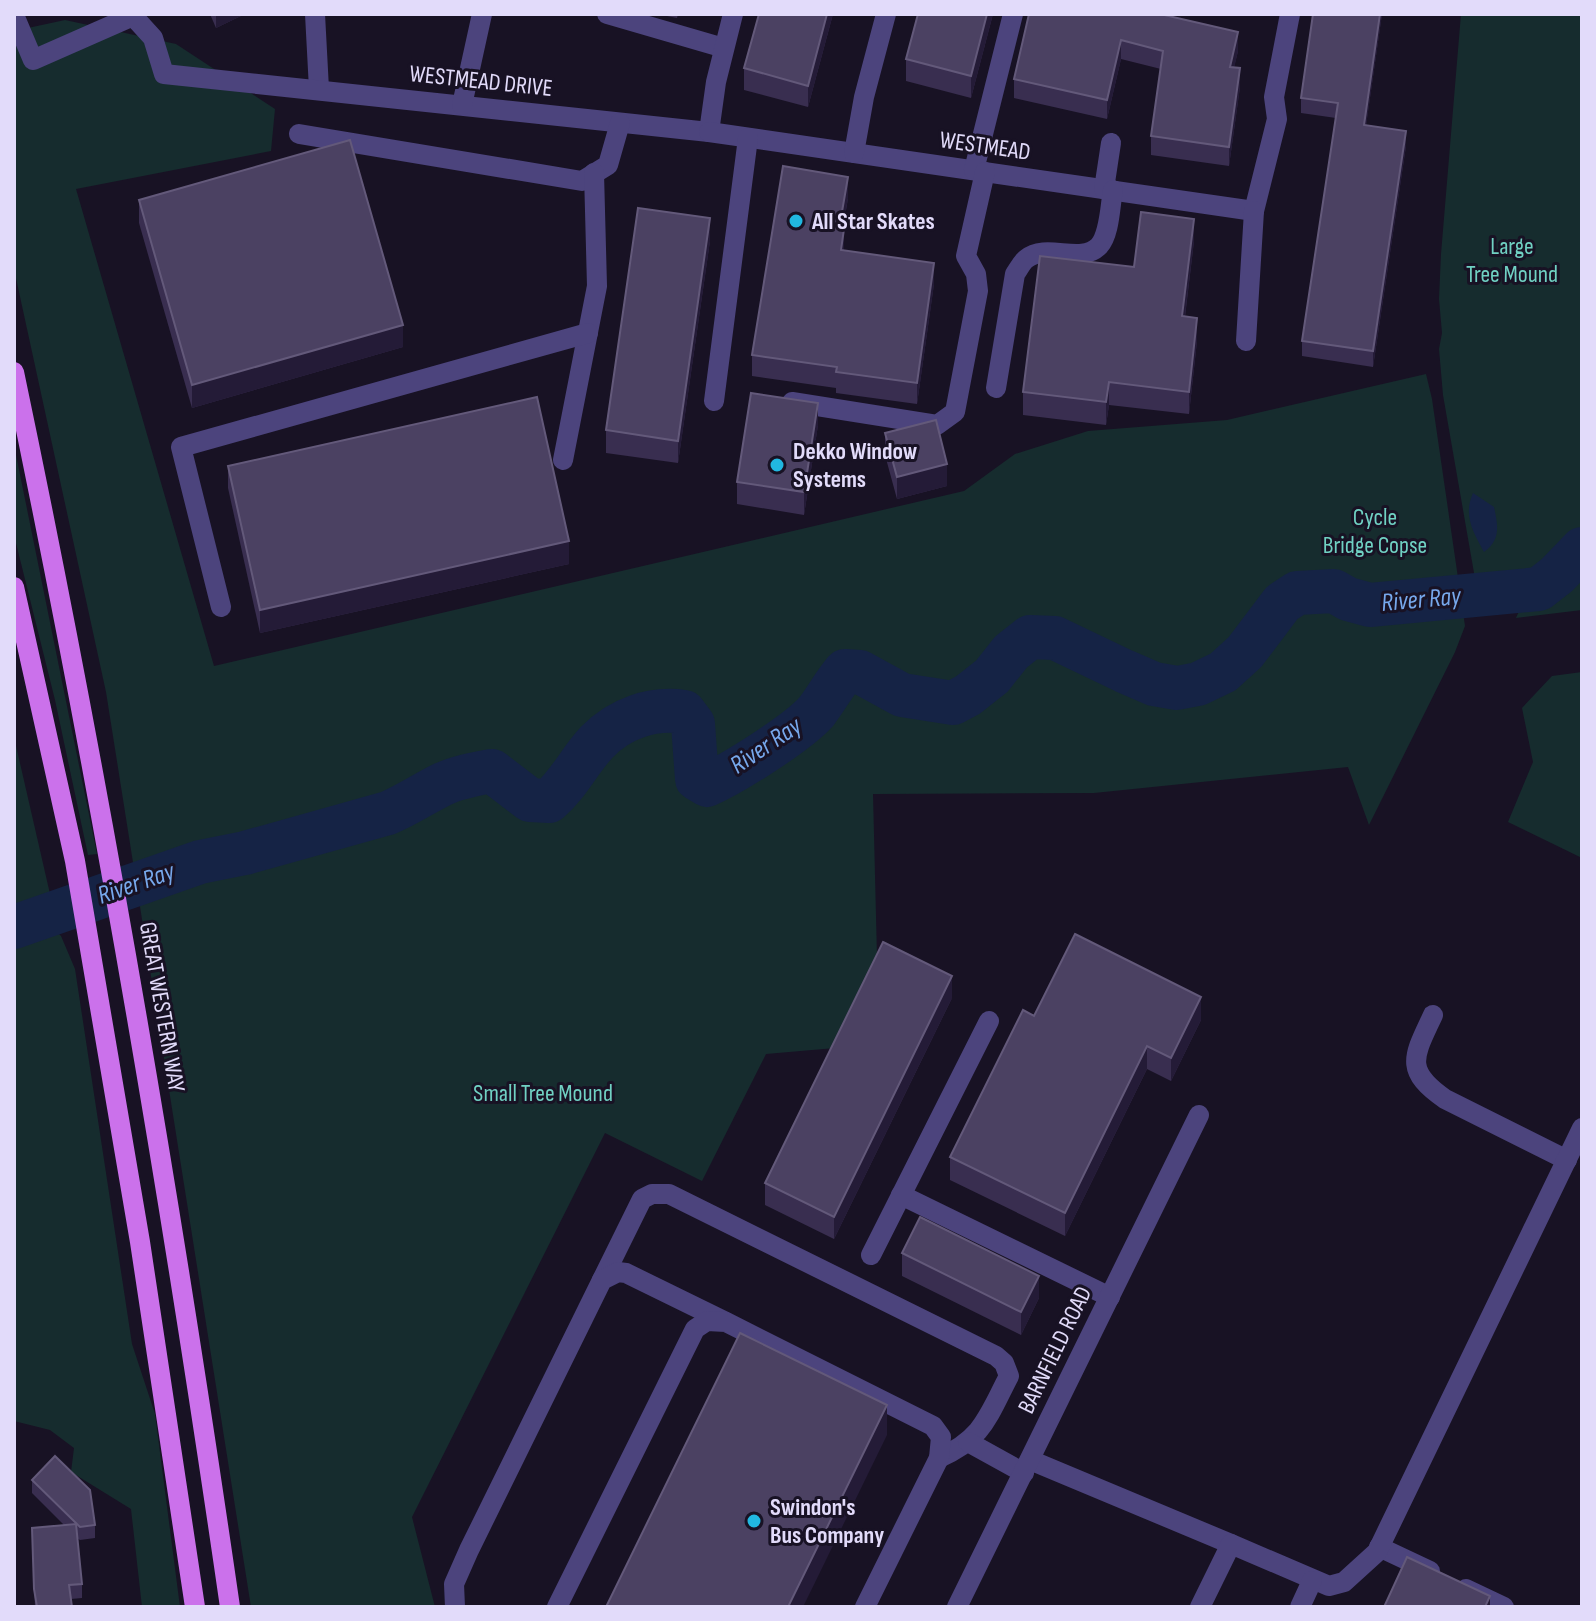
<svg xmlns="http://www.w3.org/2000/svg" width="1596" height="1621" viewBox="0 0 1596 1621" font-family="'Sofia Sans Condensed',sans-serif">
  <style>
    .green { fill: #162c2e }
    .water { fill: #152345 }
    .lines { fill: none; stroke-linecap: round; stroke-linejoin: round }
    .river { stroke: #152345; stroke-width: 44 }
    .minor { stroke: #4c447d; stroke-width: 20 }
    .major { stroke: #cb71eb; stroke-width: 20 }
    .wall { fill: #392e50 }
    .shaded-wall { fill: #241b37 }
    .building { fill: #4b4162; stroke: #63597a; stroke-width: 2 }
    .poi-dot { fill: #21b7e0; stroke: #181224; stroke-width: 3 }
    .labels { text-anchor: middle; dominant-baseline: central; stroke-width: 6; stroke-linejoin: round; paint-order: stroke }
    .street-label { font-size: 24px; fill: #e2dbfa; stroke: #181224 }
    .poi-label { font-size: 24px; font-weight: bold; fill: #e2dbfa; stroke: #181224; text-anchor: start }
    .park-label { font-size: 24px; fill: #70d1c3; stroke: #181224 }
    .water-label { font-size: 26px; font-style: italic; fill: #77a8ec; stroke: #181224 }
  </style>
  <rect width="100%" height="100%" fill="#181224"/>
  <!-- green -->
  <g class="green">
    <path d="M1461,14H1582V540L1543,578L1525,584L1477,590L1443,395L1439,349L1442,333L1439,299L1441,254Z"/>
    <path d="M65,20L176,44L275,109L271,151L76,189L214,666L964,491L1015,454L1088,431L1227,420L1426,374L1432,399L1465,626L1455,652L1369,825L1348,767L1094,793L873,794L877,957L835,1048L766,1054L702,1181L605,1133L412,1517L435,1607H251L106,692L14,269V31Z"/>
    <path d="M14,445L97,854L88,855L55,700L14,535Z"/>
    <path d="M1582,563V610L1516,618L1520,609Z"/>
    <path d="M1582,672V858L1508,822L1533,762L1522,708L1552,676Z"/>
    <path d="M14,737L50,894L14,906Z"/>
    <path d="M50,925L61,936L75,969L132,1344L155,1414L180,1607H142L131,1509L71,1472L74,1448L50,1430L14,1421V938Z"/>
  </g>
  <!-- water -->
  <path class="water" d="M1473,493L1494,507C1498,525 1501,540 1484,552C1473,532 1463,515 1473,493Z"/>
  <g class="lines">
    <!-- river -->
    <path class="river" d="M14,927L200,862L245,853L388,813C407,805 423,794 441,785C457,777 475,774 492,771L530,800L549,801C569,784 579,761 597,742C619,719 652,707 684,712L693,724L697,779L707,785C734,773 797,733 816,712C826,699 834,684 845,671L860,672L902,695L953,703L968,695L992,676L1011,652L1030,637L1055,638L1124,671L1154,684L1177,688L1198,684L1223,672L1245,652L1282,603L1297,593L1334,591L1348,599L1370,605L1539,589L1557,575L1582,549"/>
    <!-- minor -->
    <g class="minor">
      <path d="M315,14L319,89"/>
      <path d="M607,14L724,48"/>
      <path d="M14,15L33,60L133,16L153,38L164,74L709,132L716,82L733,14"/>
      <path d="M462,105L482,14"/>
      <path d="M709,132L1254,211L1277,119L1274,97L1290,14"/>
      <path d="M299,134L582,181L608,165L620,123"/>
      <path d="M854,153L864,97L886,14"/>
      <path d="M974,170L1013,14"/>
      <path d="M1104,189L1111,143"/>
      <path d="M1246,341L1254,211"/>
      <path d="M996,388L1015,274C1018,270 1022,262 1026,259C1047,242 1080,265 1099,246C1110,234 1110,205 1113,190"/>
      <path d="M714,401L748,138"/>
      <path d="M792,402L937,425L955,412L978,291L976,274L966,256L985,172"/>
      <path d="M563,460L597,286L594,173"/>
      <path d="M221,607L181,447L588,333"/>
      <path d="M1433,1015C1414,1056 1403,1070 1445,1099L1567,1160"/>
      <path d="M901,1195L1110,1297"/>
      <path d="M871,1255L989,1021"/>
      <path d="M602,1280L642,1199L652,1194H669L996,1356L1004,1363L1009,1376C988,1416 983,1439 939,1458"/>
      <path d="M968,1442L1024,1473"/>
      <path d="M1030,1460L1231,1544"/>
      <path d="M1379,1547L1430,1571"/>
      <path d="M1466,1589L1504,1607"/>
      <path d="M455,1607L454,1584L469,1550L602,1280L618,1272L626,1273L724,1321"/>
      <path d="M557,1607L695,1329L707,1321L726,1322L933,1426L941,1437L939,1458L865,1607"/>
      <path d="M957,1607L1199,1115"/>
      <path d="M1200,1607L1231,1544L1329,1586L1344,1582L1377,1552L1582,1128"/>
      <path d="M1300,1607L1312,1581"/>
    </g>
    <!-- major -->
    <g class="major">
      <path d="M14,372C100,782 170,1192 230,1607"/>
      <path d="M14,587L75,861L140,1242L195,1607"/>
    </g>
  </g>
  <!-- wall -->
  <g class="wall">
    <path d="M210,14H245L216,28Z"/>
    <path d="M657,14H678L677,18Z"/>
    <path d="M759,14H833L808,107L744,90V68Z"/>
    <path d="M918,14H993L971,98L906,81V59Z"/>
    <path d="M1029,14L1238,51L1234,67L1240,87L1229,166L1151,155V136L1161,69L1121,59L1107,119L1014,98V79Z"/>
    <path d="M1313,14H1382L1366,125L1406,146L1373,367L1302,356V341L1336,118L1301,113V98Z"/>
    <path d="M848,198L843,229L844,251L934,284L917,404L836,393V388L752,376V355Z"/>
    <path d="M139,200L403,347L192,408L139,223Z"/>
    <path d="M710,241L678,463L606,453V430Z"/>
    <path d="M1194,241L1185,317L1197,341L1189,414L1109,405L1106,425L1023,415V392L1134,267Z"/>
    <path d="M818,425L804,515L737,504V482Z"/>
    <path d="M885,433L947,486L897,499L885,455Z"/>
    <path d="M228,466L569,564L260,633L228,488Z"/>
    <path d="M952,998L834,1239L765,1205V1183Z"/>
    <path d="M1034,1016L1201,1020L1171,1081L1147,1069L1065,1236L950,1180V1157Z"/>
    <path d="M902,1253L1039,1298L1021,1335L902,1276Z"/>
    <path d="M32,1480L95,1525V1538L80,1540L77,1538L82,1584V1598L71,1599L72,1607H35L32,1542L64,1525L32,1493Z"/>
  </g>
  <!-- shaded-wall -->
  <g class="shaded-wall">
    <path d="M216,14H245L216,28Z"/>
    <path d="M827,14H833L808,107V86Z"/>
    <path d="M987,14H993L971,98V76Z"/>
    <path d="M1380,14H1382L1364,140V125Z"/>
    <path d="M1238,32V51L1230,86V67Z"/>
    <path d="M1121,40V59L1107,119V100Z"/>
    <path d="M1240,68V87L1229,166V147Z"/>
    <path d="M1406,131V146L1373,367V351Z"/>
    <path d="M848,177V198L839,249V229Z"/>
    <path d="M710,218V241L678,463V441Z"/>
    <path d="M1194,219V241L1182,339V316Z"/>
    <path d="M844,229V250L841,271V250Z"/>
    <path d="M934,263V284L917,404V383Z"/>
    <path d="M1197,318V341L1189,414V392Z"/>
    <path d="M403,325V347L192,408V385Z"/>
    <path d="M1109,382V405L1106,425V402Z"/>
    <path d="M818,403V425L804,515V492Z"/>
    <path d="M947,464V486L897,499V477Z"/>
    <path d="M569,541V564L260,633V610Z"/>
    <path d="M952,976V998L834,1239V1217Z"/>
    <path d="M1201,997V1020L1171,1081V1058Z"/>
    <path d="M1147,1046V1069L1065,1236V1213Z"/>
    <path d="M1039,1276V1298L1021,1335V1312Z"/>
    <path d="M887,1405V1435L803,1607H788Z"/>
    <path d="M16,1430V1443L14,1446V1432Z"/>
    <path d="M1490,1596V1607H1485Z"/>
  </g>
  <!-- building -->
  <g class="building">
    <path d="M759,14H827L808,86L744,68Z"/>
    <path d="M918,14H987L971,76L906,59Z"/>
    <path d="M1029,14H1160L1238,32L1230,67L1240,68L1229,147L1151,136L1163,51L1121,40L1107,100L1014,79Z"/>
    <path d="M1313,14H1380L1364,125L1406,131L1373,351L1302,341L1338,103L1301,98Z"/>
    <path d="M350,140L403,325L192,385L139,200Z"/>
    <path d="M783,166L848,177L839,229H844L841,250L934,263L917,383L836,372L837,367L752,355Z"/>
    <path d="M638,208L710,218L678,441L606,430Z"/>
    <path d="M1141,212L1194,219L1182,316L1197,318L1189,392L1109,382L1106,402L1023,392L1040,256L1134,267Z"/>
    <path d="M751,393L818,403L804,492L737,482Z"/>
    <path d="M537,397L569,541L260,610L228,466Z"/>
    <path d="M936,420L947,464L897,477L885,433Z"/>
    <path d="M1075,934L1201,997L1171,1058L1147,1046L1065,1213L950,1157L1023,1010L1034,1016Z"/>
    <path d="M883,942L952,976L834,1217L765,1183Z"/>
    <path d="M920,1217L1039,1276L1021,1312L902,1253Z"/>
    <path d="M740,1333L887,1405L788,1607H606Z"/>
    <path d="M55,1456L90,1490L95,1525L80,1527L32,1480Z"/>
    <path d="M76,1524L82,1584L69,1585L72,1607H37L34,1589L32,1528Z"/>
    <path d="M1407,1557L1490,1596L1485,1607H1384Z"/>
  </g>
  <!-- markers -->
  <g class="poi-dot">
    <circle cx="796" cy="221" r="8"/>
    <circle cx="777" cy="465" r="8"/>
    <circle cx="754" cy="1521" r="8"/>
  </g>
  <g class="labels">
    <!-- street labels -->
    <g class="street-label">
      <text transform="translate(481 81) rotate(6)">WESTMEAD DRIVE</text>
      <text transform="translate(985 146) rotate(8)">WESTMEAD</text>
      <text transform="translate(162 1007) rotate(80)">GREAT WESTERN WAY</text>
      <text transform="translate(1055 1350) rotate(-64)">BARNFIELD ROAD</text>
    </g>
    <!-- poi labels -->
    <g class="poi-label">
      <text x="812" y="221">All Star Skates</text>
      <text x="793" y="451">Dekko Window<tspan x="793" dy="28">Systems</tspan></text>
      <text x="770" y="1507">Swindon's<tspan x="770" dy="28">Bus Company</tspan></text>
    </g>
    <!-- park labels -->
    <g class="park-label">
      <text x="1512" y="246">Large<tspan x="1512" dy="28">Tree Mound</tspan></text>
      <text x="1375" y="517">Cycle<tspan x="1375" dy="28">Bridge Copse</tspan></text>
      <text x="543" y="1093">Small Tree Mound</text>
    </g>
    <!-- water labels -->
    <g class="water-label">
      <text transform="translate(1421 600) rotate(-5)">River Ray</text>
      <text transform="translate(766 746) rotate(-34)">River Ray</text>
      <text transform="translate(136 884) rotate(-19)">River Ray</text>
    </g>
  </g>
  <!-- border -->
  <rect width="1596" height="1621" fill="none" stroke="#e2dbfa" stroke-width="32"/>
</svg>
